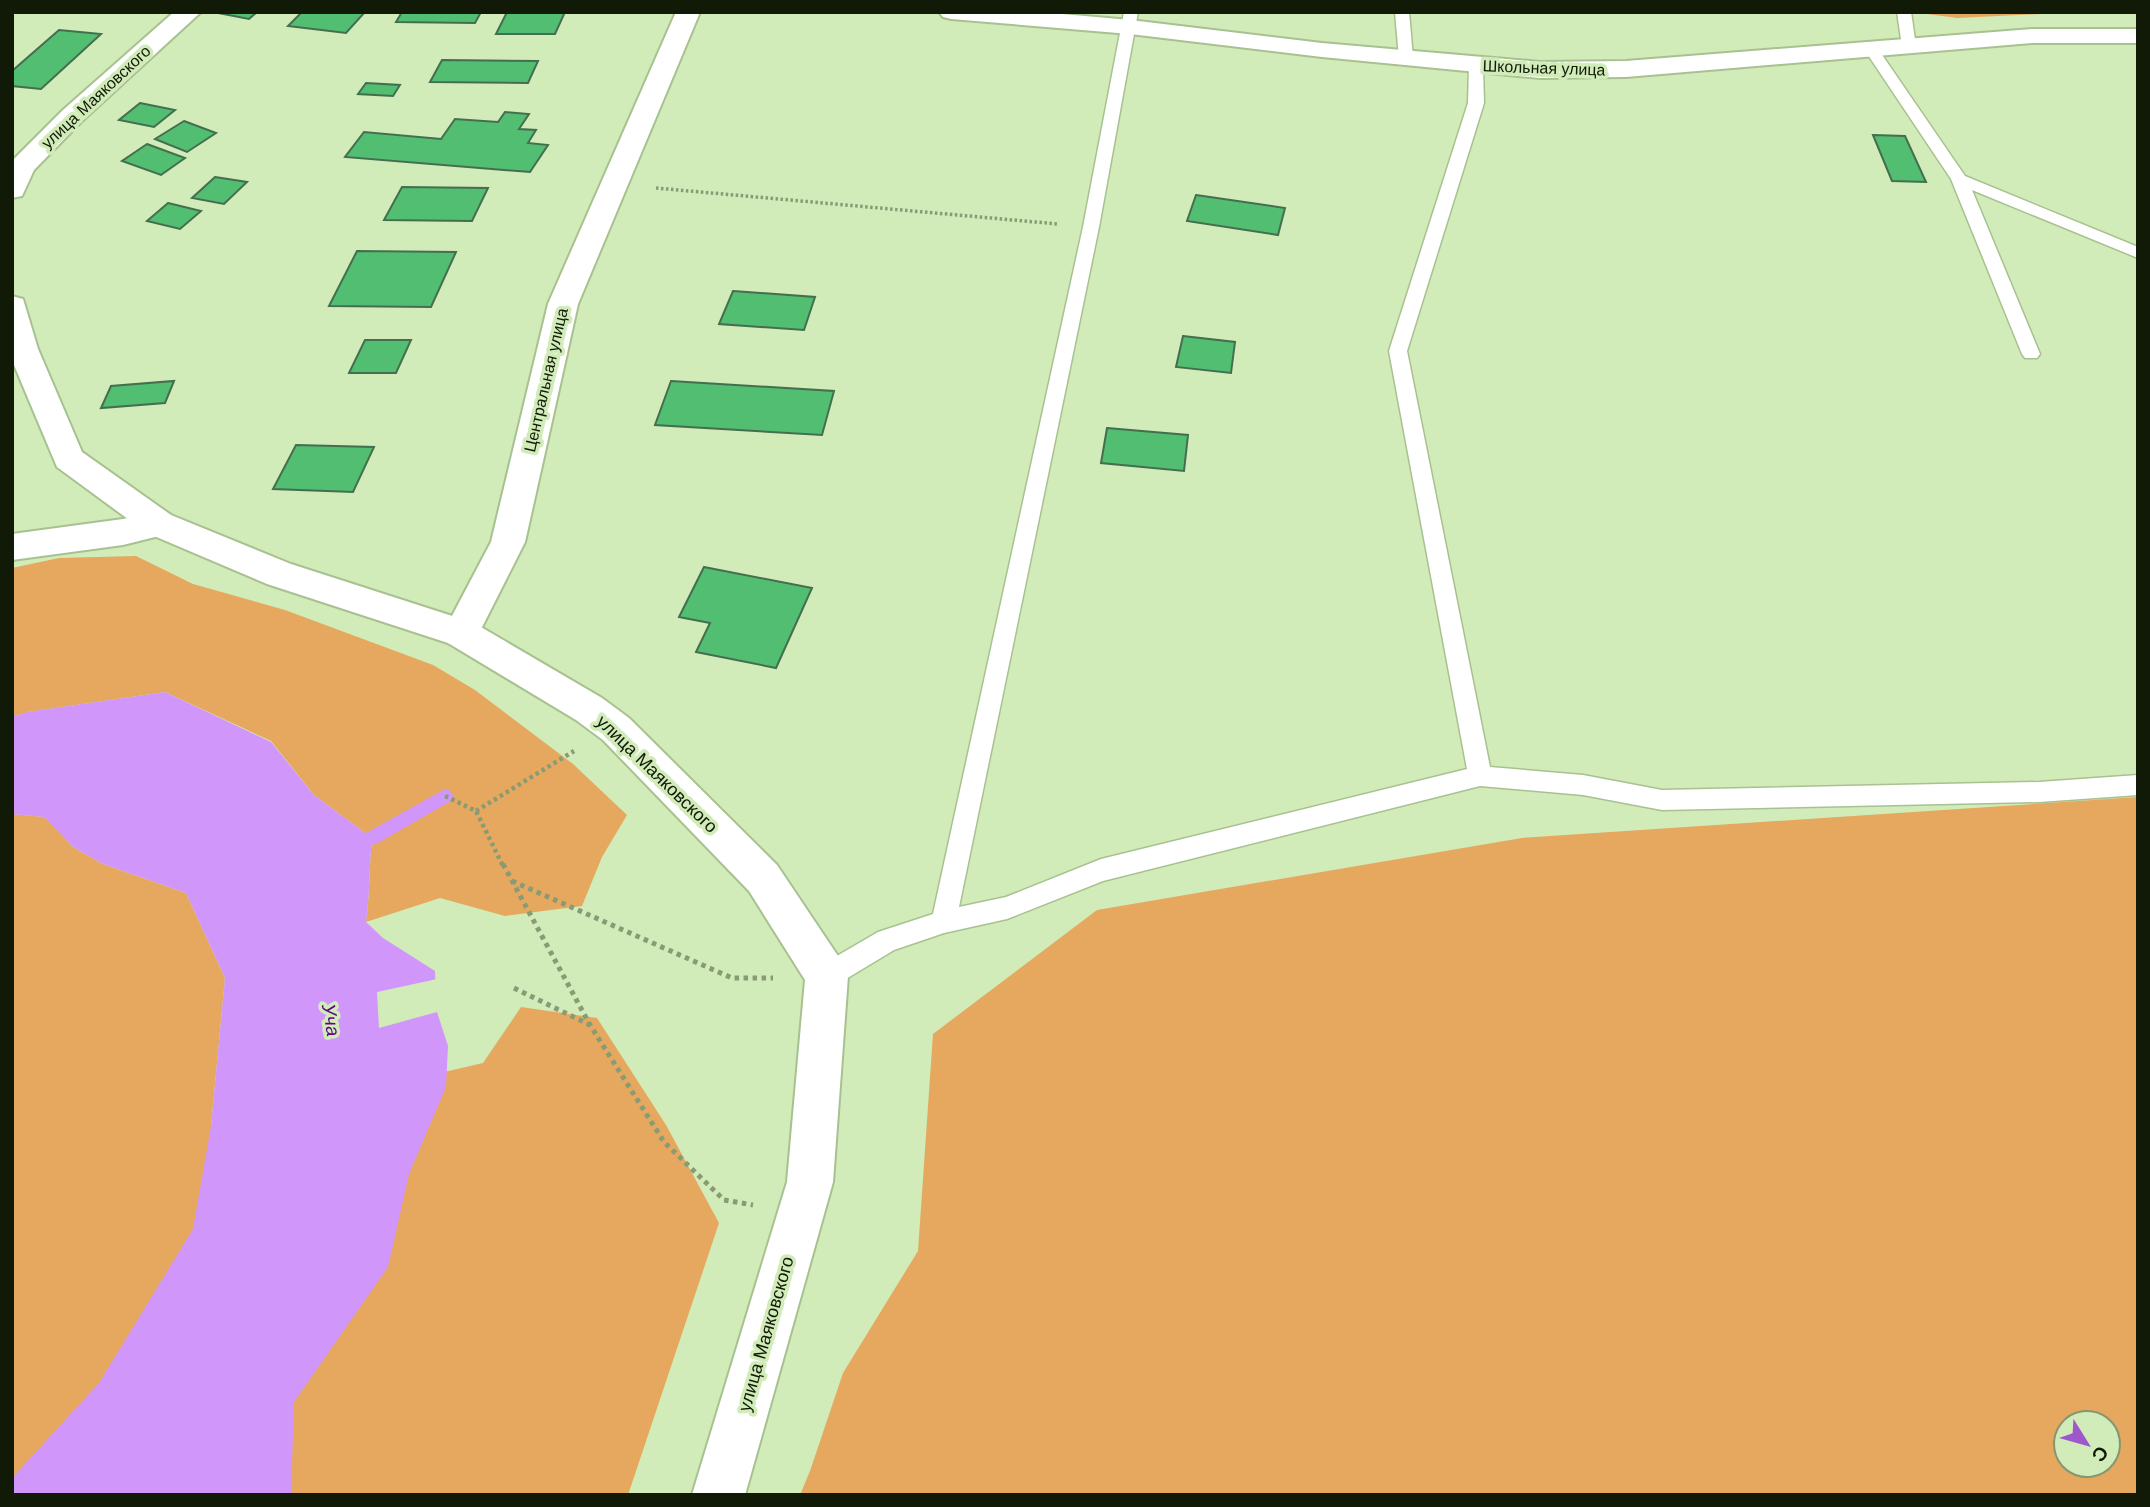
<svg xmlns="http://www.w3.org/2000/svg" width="2150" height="1507" viewBox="0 0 2150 1507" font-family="Helvetica,sans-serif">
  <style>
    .green { fill: #e5a85e; fill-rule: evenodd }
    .water { fill: #d196fa }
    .pier { fill: #d1ebb9 }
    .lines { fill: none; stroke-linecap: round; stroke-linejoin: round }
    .stream { fill: #d196fa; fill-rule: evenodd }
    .building { fill: #52be71; stroke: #446f4e; stroke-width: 2 }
    .service-casing { stroke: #a8c190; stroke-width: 3 }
    .minor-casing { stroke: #a8c190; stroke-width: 4 }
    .tertiary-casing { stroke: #a8c190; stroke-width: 4 }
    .path-far2 { stroke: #889b75; stroke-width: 3.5; stroke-dasharray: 2.5 2.5; stroke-linecap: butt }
    .path-far1 { stroke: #889b75; stroke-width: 4.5; stroke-dasharray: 3.5 3.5; stroke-linecap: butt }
    .path { stroke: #889b75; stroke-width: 5; stroke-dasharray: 4.5 4.5; stroke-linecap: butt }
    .service { fill: #fff; fill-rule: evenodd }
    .minor { fill: #fff; fill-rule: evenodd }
    .tertiary { fill: #fff; fill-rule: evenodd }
    .labels { text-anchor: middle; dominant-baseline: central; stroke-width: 7; stroke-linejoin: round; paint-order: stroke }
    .far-street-label { font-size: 16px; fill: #111a07; stroke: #d1ebb9 }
    .street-label { font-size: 18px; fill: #111a07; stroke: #d1ebb9 }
    .water-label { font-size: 19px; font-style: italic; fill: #5c0683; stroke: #d1ebb9 }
  </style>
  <rect width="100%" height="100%" fill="#d1ebb9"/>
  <!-- green -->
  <g class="green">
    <path d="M1912,12H2084L1957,18Z"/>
    <path d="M136,556L193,584L285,610L433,665L475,690L573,764L627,815L602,857L582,906L505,916L440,898L366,922C370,893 369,867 372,838L314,795L271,741L165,692L28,712L12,717V568L59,558Z"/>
    <path d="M2138,797V1495H800L810,1471L843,1373L918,1251L933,1034L1097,910L1522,838ZM2108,1423V1465H2066V1423Z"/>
    <path d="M12,814L45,817L73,847L103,864L186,893L225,978L211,1126L483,1063L521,1007L597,1018L666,1125L719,1223L628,1495H12Z"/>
  </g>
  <!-- water -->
  <path class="water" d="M165,692L271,742L314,795L372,838C369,867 370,893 366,922L383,938L435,971L437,1012L448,1046L446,1087L409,1174L388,1267L294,1402L291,1495H12V1478L99,1383L193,1229L211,1126L225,978L186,893L103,864L73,847L44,817L12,814V717L27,712Z"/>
  <!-- pier -->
  <path class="pier" d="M437,979V1012L379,1028L377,992Z"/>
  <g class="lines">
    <!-- stream -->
    <path class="stream" d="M445,789L451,791L453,796L451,801L378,843L372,845L366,843L364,838L366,833Z"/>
  </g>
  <!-- building -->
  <g class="building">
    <path d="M213,12H257L249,19Z"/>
    <path d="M302,12H365L346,33L288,26Z"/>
    <path d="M402,12H481L475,23L396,22Z"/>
    <path d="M507,12H565L555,34H496Z"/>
    <path d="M59,30L101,34L41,89L12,86V71Z"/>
    <path d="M442,60L538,61L528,83L430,82Z"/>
    <path d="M366,83L400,85L393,96L358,94Z"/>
    <path d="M140,103L175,110L154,127L119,120Z"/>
    <path d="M505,112L529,114L519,129L536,130L528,143L548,145L530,172L345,157L364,132L441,139L455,119L498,122Z"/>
    <path d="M184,121L216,133L187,152L155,139Z"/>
    <path d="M1873,135L1905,136L1926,182L1892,181Z"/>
    <path d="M147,144L185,158L161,175L122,161Z"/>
    <path d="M215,177L247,182L224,204L192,198Z"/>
    <path d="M402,187L488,188L472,221L384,220Z"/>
    <path d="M1196,195L1285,208L1278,235L1187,221Z"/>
    <path d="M168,203L201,211L180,229L147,221Z"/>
    <path d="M357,251L456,252L431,307L329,306Z"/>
    <path d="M733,291L815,297L804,330L719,324Z"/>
    <path d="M1183,336L1235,342L1231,373L1176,367Z"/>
    <path d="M365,340H411L396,373H349Z"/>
    <path d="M174,381L165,403L101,408L111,386Z"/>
    <path d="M671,381L834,391L822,435L655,425Z"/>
    <path d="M1107,428L1188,435L1184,471L1101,463Z"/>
    <path d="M296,445L374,447L353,492L273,489Z"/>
    <path d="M704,567L812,588L776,668L696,652L710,623L679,617Z"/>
  </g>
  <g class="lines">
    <defs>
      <g id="service">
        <path d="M1124,12H1138L1099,227L959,907L1006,897L1101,859L1467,769L1389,351L1468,103L1469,66L1476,62L1483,66L1484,103L1407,351L1490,767L1583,775L1662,790L2039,782L2138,775V795L2039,802L1662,810L1583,795L1480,786L1103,881L1007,919L944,933L894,950L836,985L827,988L818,985L814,976L818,967L878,932L933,914L1083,227Z"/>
        <path d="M1395,12H1409L1413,58L1411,61L1406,62L1399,58Z"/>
        <path d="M1897,12H1911L1916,46L1914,49H1904L1902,46Z"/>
        <path d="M1871,45L1876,46L1965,176L2138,247V258L1972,190L2040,354L2037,358H2025L2022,354L1951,179L1864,49Z"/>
      </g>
      <g id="minor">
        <path d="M676,12H700L578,304L525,542L474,643L461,648L448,643L443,633L491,542L548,304Z"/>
        <path d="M159,511L171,515L176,524L171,533L123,545L12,560V534L123,519Z"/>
      </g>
      <g id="tertiary">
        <path d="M174,12H201L81,122L34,170L22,196L12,198V161L63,110Z"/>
        <path d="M939,12H1040L1130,20L1322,43L1540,62L1626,61L2032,29H2138V43H2032L1626,77L1540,78L1322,57L1130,34L951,19L943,17Z"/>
        <path d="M12,296L23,299L38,349L82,452L171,515L291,564L474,623L602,698L629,718L777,865L842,962L848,976L833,1182L745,1495H692L787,1182L805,980L749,891L603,740L576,720L448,643L267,584L147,533L57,467L12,360Z"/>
      </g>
    </defs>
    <!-- service casing -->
    <use href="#service" class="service-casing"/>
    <!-- minor casing -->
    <use href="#minor" class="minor-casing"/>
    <!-- tertiary casing -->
    <use href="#tertiary" class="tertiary-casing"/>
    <!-- path-far2 -->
    <path class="path-far2" d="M656,188L1058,224"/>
    <!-- path-far1 -->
    <g class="path-far1">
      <path d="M445,796L476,811L503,866"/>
      <path d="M476,811L574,751"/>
    </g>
    <!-- path -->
    <g class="path">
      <path d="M503,864L590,1025L664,1142L724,1200L753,1205"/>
      <path d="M512,881L732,978H773"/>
      <path d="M514,988L590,1025"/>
    </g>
    <!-- service -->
    <use href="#service" class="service"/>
    <!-- minor -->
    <use href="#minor" class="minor"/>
    <!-- tertiary -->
    <use href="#tertiary" class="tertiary"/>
  </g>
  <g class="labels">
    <!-- far-street labels -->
    <g class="far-street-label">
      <text transform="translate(1544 68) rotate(2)">Школьная улица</text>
      <text transform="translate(96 97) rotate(-43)">улица Маяковского</text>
      <text transform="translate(546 380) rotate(-77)">Центральная улица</text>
    </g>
    <!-- street labels -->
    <g class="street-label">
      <text transform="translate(657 774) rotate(44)">улица Маяковского</text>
      <text transform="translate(766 1334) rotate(-74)">улица Маяковского</text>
    </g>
    <!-- water labels -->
    <g class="water-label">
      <text transform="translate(331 1020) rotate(80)">Уча</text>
    </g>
  </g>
  <!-- border -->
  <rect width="2150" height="1507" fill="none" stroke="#111a07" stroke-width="28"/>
  <!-- north arrow -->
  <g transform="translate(2087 1444) rotate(127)"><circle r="33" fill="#d1ebb9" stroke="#849772" stroke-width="2"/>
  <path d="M0-5L12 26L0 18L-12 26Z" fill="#9f58cc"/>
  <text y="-10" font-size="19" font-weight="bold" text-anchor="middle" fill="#111a07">С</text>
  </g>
</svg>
